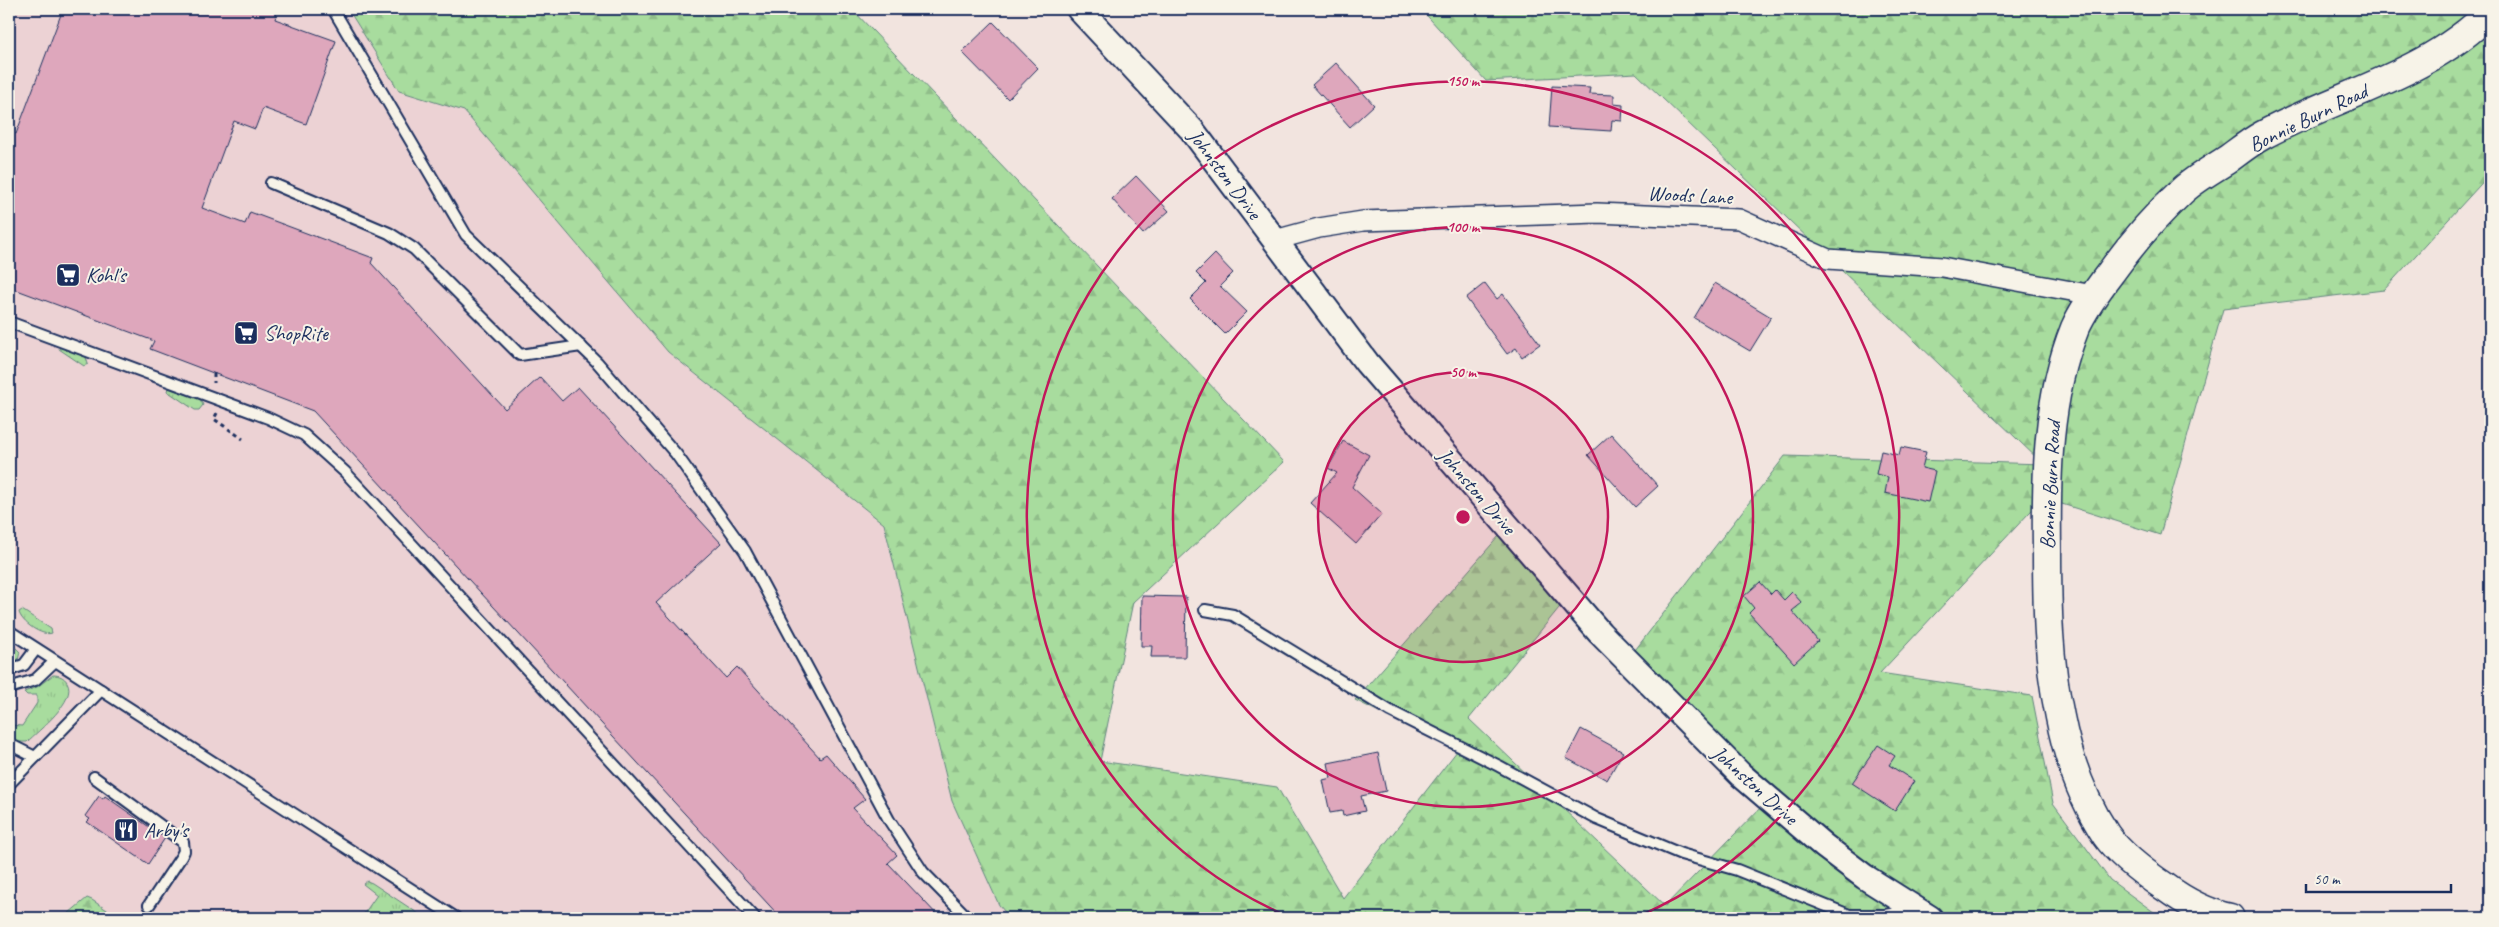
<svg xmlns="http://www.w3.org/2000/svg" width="2499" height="927" viewBox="0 0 2499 927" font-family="Caveat,sans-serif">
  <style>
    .built { fill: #ecd2d4 }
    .grass { fill: url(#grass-tufts); stroke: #62867e }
    .forest { fill: url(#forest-firs); stroke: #62867e }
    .building { fill: #dea7bc; stroke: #1b2f5e }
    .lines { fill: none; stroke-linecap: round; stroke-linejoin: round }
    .service-casing { stroke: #1b2f5e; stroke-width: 14 }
    .minor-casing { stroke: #1b2f5e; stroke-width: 22 }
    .tertiary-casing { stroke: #1b2f5e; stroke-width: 28 }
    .secondary-casing { stroke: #1b2f5e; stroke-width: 31 }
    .path { stroke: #1b2f5e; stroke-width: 3; stroke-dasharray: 4 4; stroke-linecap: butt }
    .service { stroke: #f7f3e8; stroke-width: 10 }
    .minor { stroke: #f7f3e8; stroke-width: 19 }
    .tertiary { stroke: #f7f3e8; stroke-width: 24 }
    .secondary { stroke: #f7f3e8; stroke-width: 28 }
    .ring { fill: none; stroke: #c2185b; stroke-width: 2.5 }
    .labels { text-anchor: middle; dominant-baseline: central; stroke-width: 4; stroke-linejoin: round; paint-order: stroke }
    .street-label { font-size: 21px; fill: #1b2f5e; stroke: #f7f3e8 }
    .poi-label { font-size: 21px; fill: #1b2f5e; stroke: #f7f3e8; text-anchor: start }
    .centre { fill: #c2185b; stroke: #f7f3e8; stroke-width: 2.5 }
    .ring-label { font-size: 15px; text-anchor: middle; font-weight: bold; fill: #c2185b; stroke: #f7f3e8; stroke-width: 4; stroke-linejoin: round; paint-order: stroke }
  </style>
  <defs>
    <pattern id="grass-tufts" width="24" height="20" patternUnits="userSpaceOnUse" patternTransform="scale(1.25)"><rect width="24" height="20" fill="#a8dc9e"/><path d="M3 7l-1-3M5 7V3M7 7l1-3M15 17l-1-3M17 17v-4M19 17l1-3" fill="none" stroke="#90bd8a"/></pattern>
    <pattern id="forest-firs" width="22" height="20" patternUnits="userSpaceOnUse" patternTransform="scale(1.25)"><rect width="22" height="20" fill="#a8dc9e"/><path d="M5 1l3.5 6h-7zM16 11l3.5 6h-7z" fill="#90bd8a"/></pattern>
  </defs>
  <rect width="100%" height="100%" fill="#f2e4df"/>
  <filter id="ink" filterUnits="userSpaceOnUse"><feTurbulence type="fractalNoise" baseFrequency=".02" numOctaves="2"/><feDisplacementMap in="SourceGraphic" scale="10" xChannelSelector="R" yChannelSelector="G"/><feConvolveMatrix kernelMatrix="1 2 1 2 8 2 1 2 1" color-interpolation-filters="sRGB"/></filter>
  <g filter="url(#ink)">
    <!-- built -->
    <path class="built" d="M9,9H348L399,91L464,110L668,352L884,524L952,801L999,905L1010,918H119L87,898L63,918H9Z"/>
    <!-- grass -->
    <g class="grass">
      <path d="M60,347L86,357L88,364L84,366L59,349Z"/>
      <path d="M168,388L200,399L203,405L199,410H195L167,391Z"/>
      <path d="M22,610L51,629L52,633C42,637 21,622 19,612Z"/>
      <path d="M9,641L20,652L18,660L9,663Z"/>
      <path d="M53,675C59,675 64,677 67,682C78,700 39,730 27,742H19L9,738V725L22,726L37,703V695H27L24,692L37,687Z"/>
      <path d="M367,881L372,883L425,918H361L377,895L363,884Z"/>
    </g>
    <!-- forest -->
    <g class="forest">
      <path d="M348,9H852L1284,462L1133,602L1100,761L1277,787L1343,898L1457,751L1355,700L1499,536L1563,603L1469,719L1665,906L1765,803L1622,667L1785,456L2043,464L1636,73L1486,81L1421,9H2490V174L2384,290L2223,309L2160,535L2043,498L1880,673L2032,696L2053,803L2110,880L2162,918H1010L999,905L952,801L884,524L668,352L464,111L399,91Z"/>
      <path d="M87,898L92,900L119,918H63Z"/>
    </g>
    <!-- building -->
    <g class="building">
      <path d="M63,9H278L275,19L336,41L306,124L263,108L255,129L234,121L202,208L245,224L250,212L373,258L371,263L505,409L540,377L562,401L578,387L721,543L656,603L726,678L737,667L820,758L826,754L865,799L853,808L897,855L888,863L940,918H781L313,411L150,349L154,341L9,287V131L16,134Z"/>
      <path d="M993,22L1038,68L1008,99L962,52Z"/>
      <path d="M1336,63L1374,105L1350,127L1312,85Z"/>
      <path d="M1552,86L1590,88L1589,94L1614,95V104L1623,105L1622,121L1612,120L1611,131L1549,127Z"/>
      <path d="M1136,176L1169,211L1143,234L1112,199Z"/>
      <path d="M1215,254L1233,273L1220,286L1247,312L1225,334L1190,299L1206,283L1196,273Z"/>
      <path d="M1485,283L1497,299L1503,294L1540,344L1522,357L1516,348L1507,354L1466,298Z"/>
      <path d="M1715,283L1771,317L1750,351L1694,318Z"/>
      <path d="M1611,434L1658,486L1635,507L1588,455Z"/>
      <path d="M1343,441L1369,455L1352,487L1382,514L1356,544L1310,503L1337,473L1328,468Z"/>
      <path d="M1901,447L1926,452L1922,468L1935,471L1928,502L1885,493L1888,477L1876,474L1881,451L1899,455Z"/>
      <path d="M1760,582L1771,594L1775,590L1784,600L1792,592L1802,603L1792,611L1818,641L1794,663L1749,613L1754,608L1744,596Z"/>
      <path d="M1142,596L1186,597L1185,657H1151L1152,646H1141Z"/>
      <path d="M1581,729L1623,752L1607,780L1566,758Z"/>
      <path d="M1878,745L1895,756L1889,765L1914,781L1895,811L1852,783Z"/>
      <path d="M1378,753L1386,791L1361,796L1365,811L1343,816L1342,811L1330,813L1323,780L1331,778L1328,763Z"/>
      <path d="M99,796L103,799L105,796L165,838L148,864L87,822L90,819L85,816Z"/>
    </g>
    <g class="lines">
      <defs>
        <g id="service">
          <path d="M333,9L466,235L597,362L676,454L745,551L889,820L923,872L968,918"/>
          <path d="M271,183L389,233L414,249L520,355L581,346"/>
          <path d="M9,322L268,418L304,435L345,472L386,516L755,918"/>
          <path d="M1205,610L1233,615L1390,711L1499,766L1597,819L1681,854L1737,870L1849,915H1885L1912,911"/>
          <path d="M9,631L456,918"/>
          <path d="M9,670L24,665L36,649"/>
          <path d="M9,688L35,680L55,661"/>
          <path d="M9,744L35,757"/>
          <path d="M94,777L183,842L184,851L181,857L149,905"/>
          <path d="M9,784L101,690"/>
        </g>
        <path id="minor" d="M1275,240L1319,228L1363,221L1597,213L1739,219L1828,259L1942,267L2093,295"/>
        <path id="tertiary" d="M1079,9L1192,130L1367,363L1600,633L1741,775L1824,846L1865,877L1930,918"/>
        <path id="secondary" d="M2230,918C2206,913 2184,901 2165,887C2144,873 2121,856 2106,835C2083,800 2068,758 2060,717C2048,661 2047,606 2047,549C2046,475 2047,398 2075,328C2084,308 2098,289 2111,272C2132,243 2156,215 2183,190C2196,178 2213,169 2228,159C2239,151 2250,142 2263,135C2339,94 2428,75 2490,12"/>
      </defs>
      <!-- service casing -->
      <use href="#service" class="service-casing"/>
      <!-- minor casing -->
      <use href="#minor" class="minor-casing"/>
      <!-- tertiary casing -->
      <use href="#tertiary" class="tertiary-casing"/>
      <!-- secondary casing -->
      <use href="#secondary" class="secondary-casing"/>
      <!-- path -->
      <g class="path">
        <path d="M214,373V383"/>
        <path d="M217,413L214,419L243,439"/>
      </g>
      <!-- service -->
      <use href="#service" class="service"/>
      <!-- minor -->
      <use href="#minor" class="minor"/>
      <!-- tertiary -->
      <use href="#tertiary" class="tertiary"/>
      <!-- secondary -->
      <use href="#secondary" class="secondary"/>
    </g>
  </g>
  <!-- distance rings -->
  <circle cx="1463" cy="517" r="145" fill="#c2185b" fill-opacity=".12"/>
  <g class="ring">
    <circle cx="1463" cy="517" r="145"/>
    <circle cx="1463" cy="517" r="290"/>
    <path d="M1289 917A436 436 0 1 1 1637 917"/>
  </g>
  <!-- icons -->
  <defs>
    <symbol id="supermarket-square" viewBox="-11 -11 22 22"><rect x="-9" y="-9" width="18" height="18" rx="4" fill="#1b2f5e" stroke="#f7f3e8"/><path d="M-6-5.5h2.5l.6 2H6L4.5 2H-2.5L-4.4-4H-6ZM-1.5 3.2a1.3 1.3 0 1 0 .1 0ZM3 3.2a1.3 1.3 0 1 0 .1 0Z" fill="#fff"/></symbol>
    <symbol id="restaurant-square" viewBox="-11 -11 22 22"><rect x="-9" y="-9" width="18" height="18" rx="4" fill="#1b2f5e" stroke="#f7f3e8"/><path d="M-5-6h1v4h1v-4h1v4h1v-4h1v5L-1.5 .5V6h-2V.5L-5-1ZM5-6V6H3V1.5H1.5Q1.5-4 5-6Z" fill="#fff"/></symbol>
  </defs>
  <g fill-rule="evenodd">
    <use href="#supermarket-square" x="54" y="261" width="28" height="28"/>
    <use href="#supermarket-square" x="232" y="319" width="28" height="28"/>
    <use href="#restaurant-square" x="112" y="816" width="28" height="28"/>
  </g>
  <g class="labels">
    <!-- street labels -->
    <g class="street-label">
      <text transform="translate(2308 118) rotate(-26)">Bonnie Burn Road</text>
      <text transform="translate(1225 174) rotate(53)">Johnston Drive</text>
      <text transform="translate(1690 195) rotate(3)">Woods Lane</text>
      <text transform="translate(2050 485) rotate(-87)">Bonnie Burn Road</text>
      <text transform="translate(1477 491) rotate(49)">Johnston Drive</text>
      <text transform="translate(1755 785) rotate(42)">Johnston Drive</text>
    </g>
    <!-- poi labels -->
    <g class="poi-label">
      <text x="86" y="275">Kohl's</text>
      <text x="264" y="333">ShopRite</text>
      <text x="144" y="830">Arby's</text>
    </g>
  </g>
  <circle cx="1463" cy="517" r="8" class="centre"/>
  <g class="ring-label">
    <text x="1463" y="86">150 m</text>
    <text x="1463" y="232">100 m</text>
    <text x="1463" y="377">50 m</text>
  </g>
  <!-- margin -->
  <rect width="2499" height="927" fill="none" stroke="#f7f3e8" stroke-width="30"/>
  <rect x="15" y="15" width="2469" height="897" fill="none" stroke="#1b2f5e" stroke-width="2" filter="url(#ink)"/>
  <!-- scale -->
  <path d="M2306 884v8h145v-8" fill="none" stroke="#1b2f5e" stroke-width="2.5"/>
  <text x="2314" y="884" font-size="15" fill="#1b2f5e" stroke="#f7f3e8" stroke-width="4" paint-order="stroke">50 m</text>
</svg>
